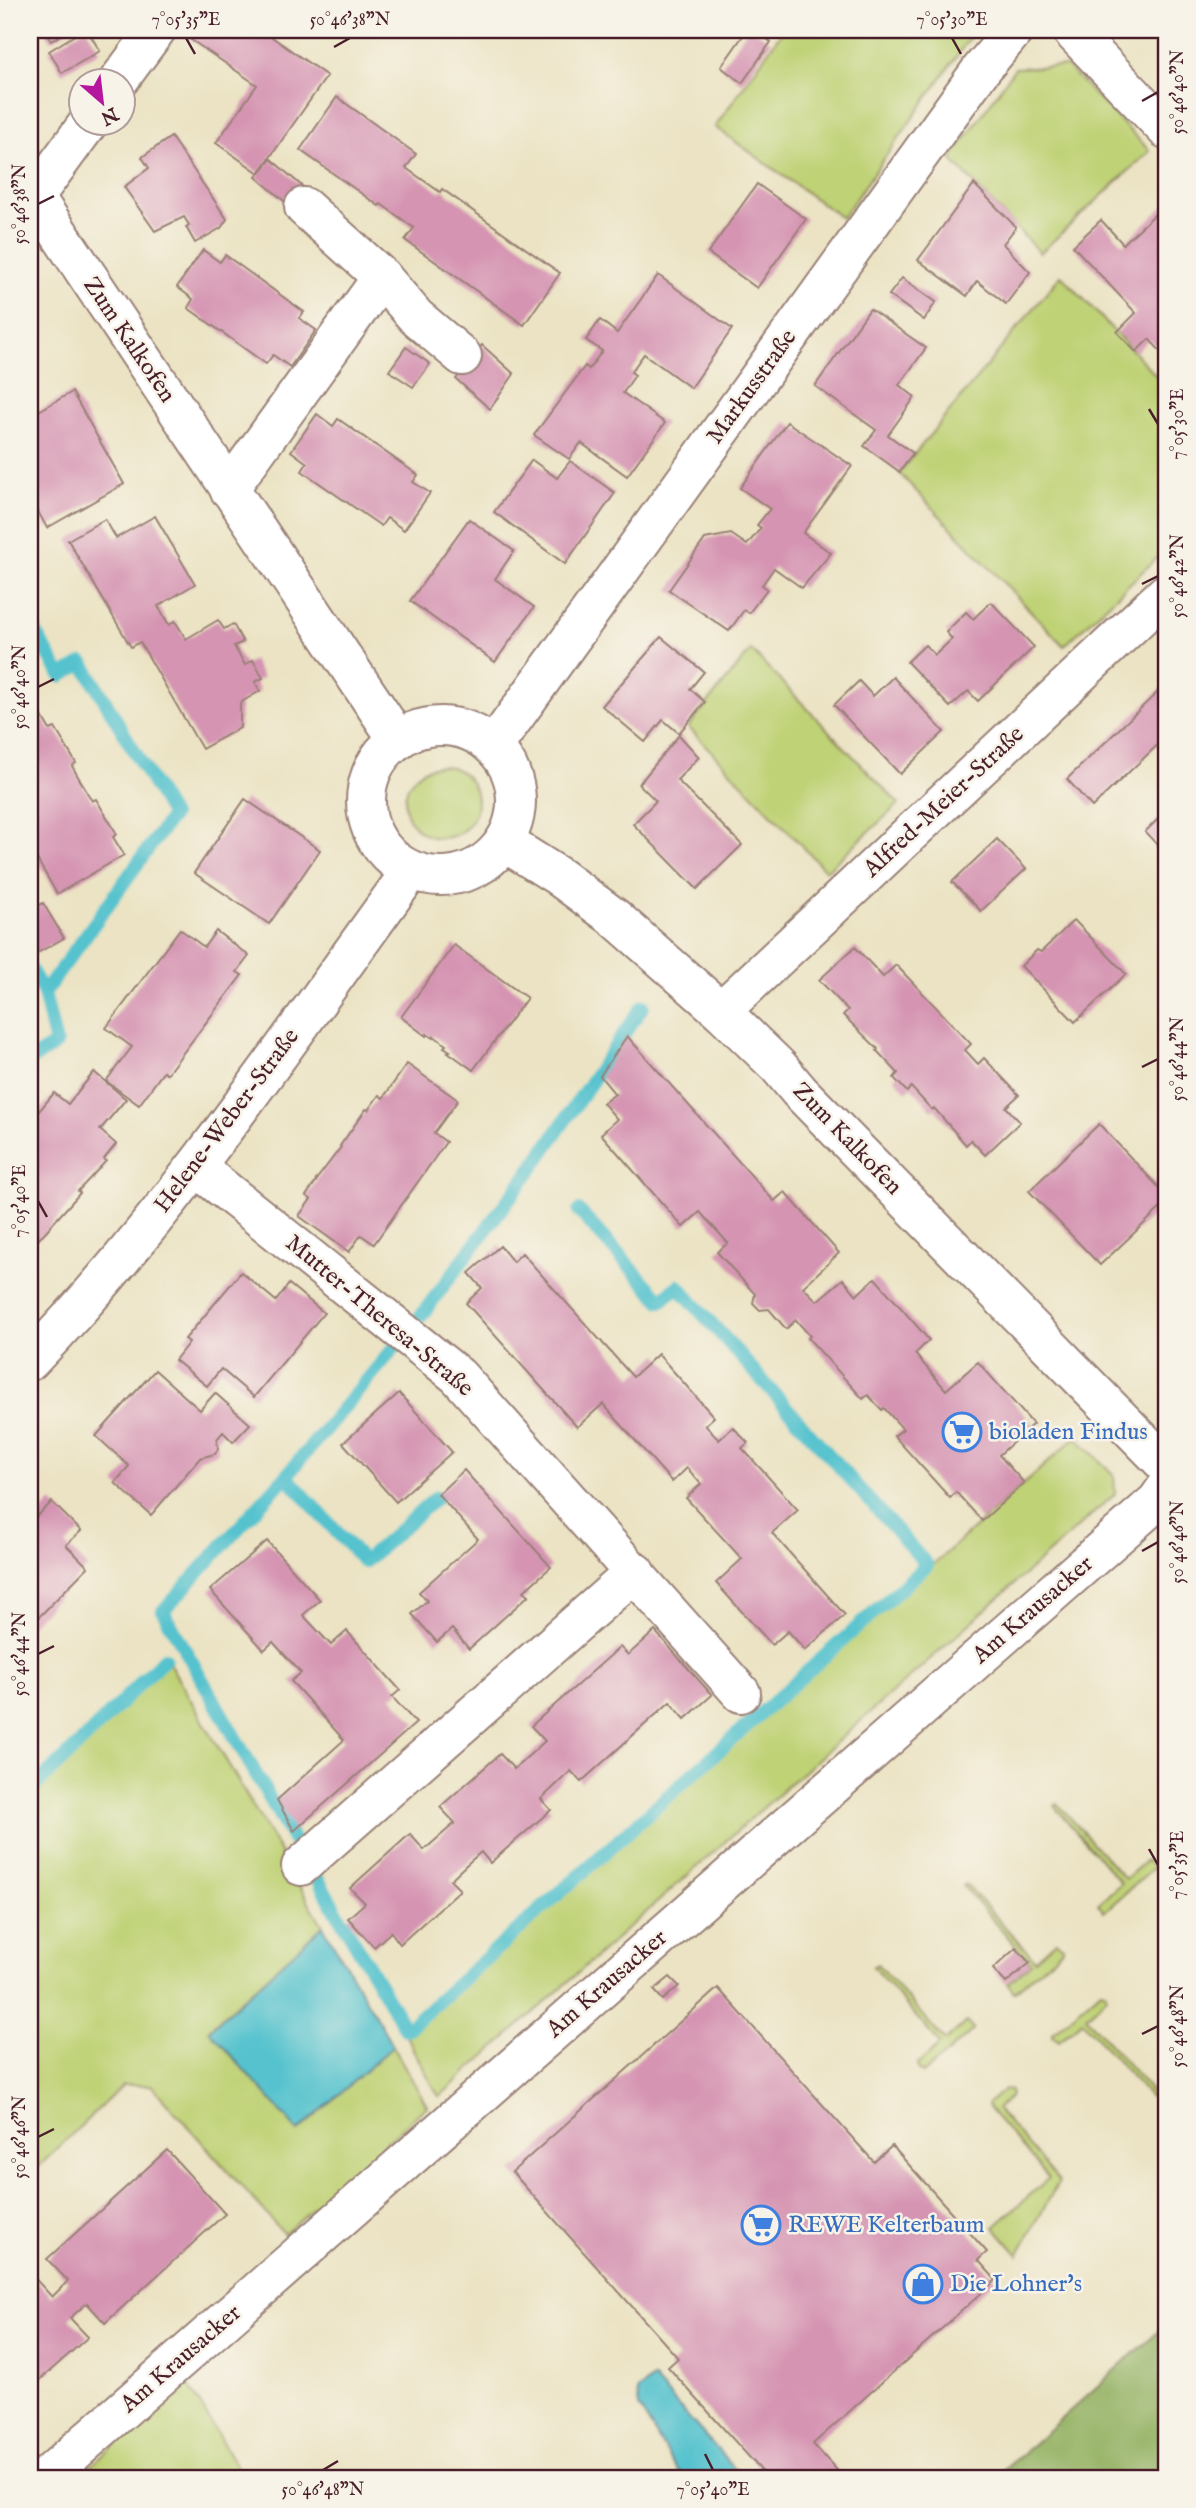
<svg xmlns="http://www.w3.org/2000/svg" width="1196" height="2508" viewBox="0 0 1196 2508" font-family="'IM FELL English',serif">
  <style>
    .green { fill: #bfd276; stroke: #847850; stroke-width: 2 }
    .forest { fill: #97b467; stroke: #706a49; stroke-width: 2 }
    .water { fill: #55c2ce; stroke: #50707c; stroke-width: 2 }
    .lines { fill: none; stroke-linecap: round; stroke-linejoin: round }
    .stream { stroke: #55c2ce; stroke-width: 14 }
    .building { fill: #d594b2 }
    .minor-casing { stroke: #9a8177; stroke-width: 42 }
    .minor { stroke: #fff; stroke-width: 38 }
    .ticks { fill: none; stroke: #4a1f2b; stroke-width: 2.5 }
    .labels { text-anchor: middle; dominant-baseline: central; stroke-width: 5; stroke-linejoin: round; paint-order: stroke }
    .street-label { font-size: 24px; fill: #4a1f2b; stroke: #f7f3e8 }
    .shop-label { font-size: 24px; fill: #366cbe; stroke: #f7f3e8; text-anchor: start }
    .neatline { fill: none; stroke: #4a1f2b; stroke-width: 2.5 }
    .ticks-label { font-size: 18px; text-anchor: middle; fill: #4a1f2b }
  </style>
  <rect width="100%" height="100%" fill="#f7f3e8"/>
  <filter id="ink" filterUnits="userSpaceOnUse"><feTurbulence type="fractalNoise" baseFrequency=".0143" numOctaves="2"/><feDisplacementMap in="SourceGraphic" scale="14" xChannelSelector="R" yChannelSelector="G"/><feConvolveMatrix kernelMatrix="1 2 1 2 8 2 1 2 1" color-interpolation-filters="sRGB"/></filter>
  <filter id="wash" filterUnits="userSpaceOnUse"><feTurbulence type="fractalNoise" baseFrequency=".00686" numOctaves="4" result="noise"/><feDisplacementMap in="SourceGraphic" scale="28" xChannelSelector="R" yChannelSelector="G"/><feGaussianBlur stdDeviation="1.57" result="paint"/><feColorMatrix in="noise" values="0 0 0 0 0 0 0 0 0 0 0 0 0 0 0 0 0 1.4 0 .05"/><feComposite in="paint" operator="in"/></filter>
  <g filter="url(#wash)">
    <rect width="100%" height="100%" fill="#ebe3c3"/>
    <!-- green -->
    <g class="green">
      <path d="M783,30H975L842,218L715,127Z"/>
      <path d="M1066,66L1150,151L1040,253L951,159L1015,68Z"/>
      <path d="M1061,275L1166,386V549L1064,646L899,473Z"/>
      <path d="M751,650L899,804L826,871L688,727Z"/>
      <circle cx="441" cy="802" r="36"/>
      <path d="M1076,1437L1114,1475L1115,1494L439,2097L406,2036Z"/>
      <path d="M168,1661L323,1926L209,2029L298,2131L393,2046L427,2106L284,2234L151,2085H123L30,2175V1797Z"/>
      <path d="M1057,1803L1125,1879L1146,1861L1153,1866V1868L1104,1912L1098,1904L1121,1883L1054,1806Z"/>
      <path d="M966,1884L1035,1960L1056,1941L1063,1946V1949L1014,1992L1008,1984L1031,1963L963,1886Z"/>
      <path d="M877,1964L945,2041L966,2022L972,2028L973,2030L924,2073L919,2071L917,2065L940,2044L873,1967Z"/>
      <path d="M1101,1990L1106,1992L1107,1997L1086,2017L1153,2093L1150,2097L1082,2021L1059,2041L1053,2036V2033Z"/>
      <path d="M1005,2089L1010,2090L1011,2096L997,2109L1059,2181L1018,2255L994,2227L1049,2178L988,2108L987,2104Z"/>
      <path d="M187,2382L243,2478H77Z"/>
    </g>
    <!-- forest -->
    <path class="forest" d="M1166,2325V2478H995Z"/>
    <!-- water -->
    <g class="water">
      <path d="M323,1926L393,2046L298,2131L209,2030Z"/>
      <path d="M653,2378L743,2478H682L639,2407L637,2392Z"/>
    </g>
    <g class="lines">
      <!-- stream -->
      <g class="stream">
        <path d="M30,623L61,676L83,663L172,816L44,993"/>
        <path d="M30,969L44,993L56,1044L30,1060"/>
        <path d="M420,1317L533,1167L643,1006"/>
        <path d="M286,1476L364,1562L437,1497"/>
        <path d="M30,1791L91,1733L165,1658"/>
        <path d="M302,1855L163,1611L286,1476L395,1347"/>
        <path d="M314,1873L406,2030L927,1565L678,1286L661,1301L579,1211"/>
      </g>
    </g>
    <g id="blocks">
      <!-- building -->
      <g class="building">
        <path d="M44,30H69L51,41Z"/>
        <path d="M83,30H87L100,51L62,73L49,51Z"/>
        <path d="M192,30H262L327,76L259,173L216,143L257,85L187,37Z"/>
        <path d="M747,30H754L771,42L742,83L721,67Z"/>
        <path d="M337,97L416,154L406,168L440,192L442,189L560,273L524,325L405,240L414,228L381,204L379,206L300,150Z"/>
        <path d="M171,137L227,219L221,228L195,243L186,227L189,225L184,217L155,231L124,187L149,168L142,157Z"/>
        <path d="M271,159L304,188L290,206L256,177Z"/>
        <path d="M757,184L806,219L757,288L708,253Z"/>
        <path d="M974,184L1016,227L1003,244L1030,272L1006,304L977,281L967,296L918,260Z"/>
        <path d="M1165,205L1166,207V357L1149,339L1136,352L1117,332L1136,313L1073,246L1101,220L1123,244Z"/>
        <path d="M203,250L220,262L225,255L304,312L299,318L316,330L290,367L273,355L266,364L188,308L193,299L177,287Z"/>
        <path d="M658,275L732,329L691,388L644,354L631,372L635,375L623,393L665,423L627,476L581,443L569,459L534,435L585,366L589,369L602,351L586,340L600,320L617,333Z"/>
        <path d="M902,278L936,302L924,320L889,295Z"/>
        <path d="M870,309L926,348L899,385L915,397L888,435L913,453L900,472L864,446L876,430L815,386Z"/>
        <path d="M482,345L514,374L490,409L456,379Z"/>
        <path d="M406,347L430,364L413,387L389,371Z"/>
        <path d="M72,392L124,484L47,528L30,497V416Z"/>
        <path d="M317,414L333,426L338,419L418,475L413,482L430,493L404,530L387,518L381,526L302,471L307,463L291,451Z"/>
        <path d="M787,422L852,466L803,533L831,553L802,588L774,568L762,585L767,589L749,613L744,610L729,631L669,590L705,539L731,534L747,545L761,528L757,525L770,509L740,488Z"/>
        <path d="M532,460L557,478L570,461L615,493L565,564L494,512Z"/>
        <path d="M155,516L195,584L158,606L169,625L175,621L186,639L218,620L224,629L233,624L243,642L234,646L245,665L253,660L263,678L255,682L260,691L240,703V728L202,749L140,642L131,647L68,540L105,519L116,538Z"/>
        <path d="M469,519L514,551L495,579L534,607L495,662L410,601Z"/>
        <path d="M991,602L1034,647L978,701L968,691L950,707L907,662L925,645L935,655L952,639L946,632L966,612L973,619Z"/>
        <path d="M661,637L704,672L690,689L705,702L679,733L663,720L645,742L602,706Z"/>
        <path d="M893,677L944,732L900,774L834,705L859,681L873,696Z"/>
        <path d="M1166,684V737L1092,807L1067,779Z"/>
        <path d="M40,713L50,730L55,728L76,763L72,766L92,801L96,799L117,834L113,837L124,855L57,894L30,847V719Z"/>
        <path d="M679,735L699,757L677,780L742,845L697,889L633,824L656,801L639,784Z"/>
        <path d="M245,799L320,850L269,924L194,873Z"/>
        <path d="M1166,811V854L1145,832Z"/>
        <path d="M997,839L1026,869L981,911L952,882Z"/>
        <path d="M43,903L64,938L30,957V910Z"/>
        <path d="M1074,920L1126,974L1075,1022L1021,966L1037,950L1041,952Z"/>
        <path d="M180,929L204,947L216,931L249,956L237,972L242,975L167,1074L164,1071L139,1105L106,1081L132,1047L106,1028Z"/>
        <path d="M454,945L527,998L473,1070L448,1052L450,1051L444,1047L446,1045L434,1036L433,1038L427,1034L426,1036L401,1017Z"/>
        <path d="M855,947L883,977L896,965L971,1044L965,1050L978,1064L984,1058L1019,1095L1006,1107L1020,1122L985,1155L971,1140L966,1145L934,1108L932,1110L911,1087L907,1092L894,1078L898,1073L877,1051L878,1049L843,1015L848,1010L819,980Z"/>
        <path d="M627,1036L774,1201L785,1192L839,1253L803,1287L817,1301L843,1279L857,1295L875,1278L929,1340L915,1354L946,1390L978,1362L1033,1424L999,1455L1024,1483L982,1521L956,1492L950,1498L894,1436L903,1429L884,1408L882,1410L868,1395L863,1399L808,1338L810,1336L796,1320L786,1329L769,1309L760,1310L753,1303L755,1294L717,1252L728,1243L700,1212L683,1227L601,1134L617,1119L603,1103L615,1094L600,1076Z"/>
        <path d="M407,1064L458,1100L434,1133L446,1142L374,1244L361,1235L349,1252L299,1216L311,1199L306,1196L317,1180H316L341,1147L340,1146L366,1109L368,1110L379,1095L383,1098Z"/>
        <path d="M94,1072L126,1099L100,1130L116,1144L104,1159L106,1161L78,1191L80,1193L38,1240L30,1233V1122L54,1093L68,1104Z"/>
        <path d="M1099,1124L1166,1195V1203L1100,1265L1029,1191Z"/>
        <path d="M500,1246L513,1262L522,1253L633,1377L658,1354L714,1417L705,1425L719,1440L733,1427L748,1443L742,1448L798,1510L772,1533L845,1615L805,1650L788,1631L772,1645L716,1583L742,1559L686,1498L701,1484L687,1468L672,1482L603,1404L577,1427L466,1303L482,1288L469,1273Z"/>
        <path d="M241,1272L276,1301L289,1284L324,1313L254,1397L221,1369L207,1386L175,1360L189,1342L185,1339Z"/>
        <path d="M155,1370L200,1410L215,1393L250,1424L233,1442L223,1432L217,1439L218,1449L215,1454L200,1458L151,1515L115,1483L129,1466L96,1436Z"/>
        <path d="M399,1393L452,1452L396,1502L343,1443Z"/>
        <path d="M464,1470L551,1567L524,1591L529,1595L469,1649L452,1629L437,1642L412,1614L427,1601L419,1592L478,1539L438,1494Z"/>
        <path d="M52,1502L81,1531L66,1545L88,1567L30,1626V1509L37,1516Z"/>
        <path d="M267,1541L320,1600L303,1615L331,1645L347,1631L400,1690L392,1697L416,1723L294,1831L277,1800L344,1740L291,1681L301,1673L273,1642L264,1650L210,1590Z"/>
        <path d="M655,1631L712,1695L685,1719L670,1702L581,1782L571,1771L541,1799L551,1810L490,1863L481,1852L466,1865L450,1880L460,1890L400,1944L391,1932L374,1947L348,1918L365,1903L350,1888L410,1834L424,1850L455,1823L440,1807L500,1754L514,1769L545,1741L531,1726L620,1647L628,1655Z"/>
        <path d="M1016,1948L1030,1963L1006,1983L993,1969Z"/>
        <path d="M670,1977L679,1986L663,2000L654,1990Z"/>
        <path d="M718,1988L874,2162L892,2146L987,2252L978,2260L996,2280L813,2444L844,2478H789L783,2472L776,2478H768L668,2367L678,2358L512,2172Z"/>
        <path d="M167,2150L225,2214L105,2323L87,2303L70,2318L88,2337L30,2389V2273L52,2297L68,2281L47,2259Z"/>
      </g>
    </g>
  </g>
  <g filter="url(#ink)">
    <use href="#blocks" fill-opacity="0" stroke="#9a8177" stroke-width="2"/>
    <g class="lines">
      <defs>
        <g id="minor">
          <path d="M1071,30L1166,129"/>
          <path d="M119,80L156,30"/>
          <path d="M30,190L398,740"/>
          <path d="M34,197L89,122"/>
          <path d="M304,207L382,277L416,317L462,356"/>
          <path d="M229,489L382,277"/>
          <circle cx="441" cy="801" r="75"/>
          <path d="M493,747L980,71L1014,30"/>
          <path d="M504,842L558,876L615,918L721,1011L779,1067L799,1091L1166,1465"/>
          <path d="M721,1011L1166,593"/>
          <path d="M196,1167L458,1376L741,1693"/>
          <path d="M30,1361C174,1212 289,1038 411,871"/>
          <path d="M301,1866L635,1572"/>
          <path d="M45,2478L1157,1501L1166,1488"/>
        </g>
      </defs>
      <!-- minor casing -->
      <use href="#minor" class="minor-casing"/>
      <!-- minor -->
      <use href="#minor" class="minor"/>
    </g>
  </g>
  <!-- ticks -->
  <path class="ticks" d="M186,38L195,54M952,38L961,54M334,47L350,38M1142,101L1158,92M38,204L54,196M1149,409L1158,424M1142,584L1158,576M38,687L54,679M1142,1067L1158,1059M38,1201L47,1217M1142,1551L1158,1542M38,1654L54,1646M1149,1849L1158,1865M1142,2034L1158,2026M38,2137L54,2129M705,2454L713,2470M323,2470L338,2461"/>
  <!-- icons -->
  <defs>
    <symbol id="supermarket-ring" viewBox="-11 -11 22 22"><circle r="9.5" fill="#f7f3e8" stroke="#3f7fe0" stroke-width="1.5"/><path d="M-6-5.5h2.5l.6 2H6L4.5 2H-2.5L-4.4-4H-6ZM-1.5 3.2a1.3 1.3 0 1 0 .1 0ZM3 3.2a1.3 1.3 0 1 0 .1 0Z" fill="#3f7fe0"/></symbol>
    <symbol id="shop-ring" viewBox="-11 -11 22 22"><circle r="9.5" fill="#f7f3e8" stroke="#3f7fe0" stroke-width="1.5"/><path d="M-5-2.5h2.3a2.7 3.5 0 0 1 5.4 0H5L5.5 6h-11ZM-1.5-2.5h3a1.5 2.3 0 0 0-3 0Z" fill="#3f7fe0"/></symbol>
  </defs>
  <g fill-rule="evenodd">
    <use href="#supermarket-ring" x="940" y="1410" width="44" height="44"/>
    <use href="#supermarket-ring" x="739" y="2203" width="44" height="44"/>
    <use href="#shop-ring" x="901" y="2262" width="44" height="44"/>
  </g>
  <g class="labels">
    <!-- street labels -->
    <g class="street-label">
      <text transform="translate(129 340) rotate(56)">Zum Kalkofen</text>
      <text transform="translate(752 387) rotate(-54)">Markusstraße</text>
      <text transform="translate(944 802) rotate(-43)">Alfred-Meier-Straße</text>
      <text transform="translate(227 1121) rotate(-53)">Helene-Weber-Straße</text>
      <text transform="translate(847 1139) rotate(46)">Zum Kalkofen</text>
      <text transform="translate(379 1316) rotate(40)">Mutter-Theresa-Straße</text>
      <text transform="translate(1033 1610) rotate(-41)">Am Krausacker</text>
      <text transform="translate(607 1984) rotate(-41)">Am Krausacker</text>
      <text transform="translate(181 2359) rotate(-41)">Am Krausacker</text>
    </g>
    <!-- shop labels -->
    <g class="shop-label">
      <text x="989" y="1432">bioladen Findus</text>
      <text x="788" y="2225">REWE Kelterbaum</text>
      <text x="950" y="2284">Die Lohner's</text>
    </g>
  </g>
  <!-- margin -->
  <rect width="1196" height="2508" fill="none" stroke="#f7f3e8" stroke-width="77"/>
  <!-- north arrow -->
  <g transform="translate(102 102) rotate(152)"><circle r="33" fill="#f7f3e8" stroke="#b29e9c" stroke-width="2"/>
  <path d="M0-5L12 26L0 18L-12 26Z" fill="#b5179e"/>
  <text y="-10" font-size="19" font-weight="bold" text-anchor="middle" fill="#4a1f2b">N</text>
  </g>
  <rect x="38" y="38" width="1120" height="2432" class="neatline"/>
  <g class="ticks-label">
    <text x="186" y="25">7°05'35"E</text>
    <text x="350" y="25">50°46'38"N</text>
    <text x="952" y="25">7°05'30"E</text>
    <text transform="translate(1177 92) rotate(-90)" y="6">50°46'40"N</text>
    <text transform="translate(19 204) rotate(-90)" y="6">50°46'38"N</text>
    <text transform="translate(1177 424) rotate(-90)" y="6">7°05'30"E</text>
    <text transform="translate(1177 576) rotate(-90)" y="6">50°46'42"N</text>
    <text transform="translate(19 687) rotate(-90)" y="6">50°46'40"N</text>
    <text transform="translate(1177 1059) rotate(-90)" y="6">50°46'44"N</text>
    <text transform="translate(19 1201) rotate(-90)" y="6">7°05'40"E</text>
    <text transform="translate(1177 1542) rotate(-90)" y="6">50°46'46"N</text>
    <text transform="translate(19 1654) rotate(-90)" y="6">50°46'44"N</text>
    <text transform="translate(1177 1865) rotate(-90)" y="6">7°05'35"E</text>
    <text transform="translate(1177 2026) rotate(-90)" y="6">50°46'48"N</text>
    <text transform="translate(19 2137) rotate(-90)" y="6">50°46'46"N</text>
    <text x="323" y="2495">50°46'48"N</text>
    <text x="713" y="2495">7°05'40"E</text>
  </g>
</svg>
